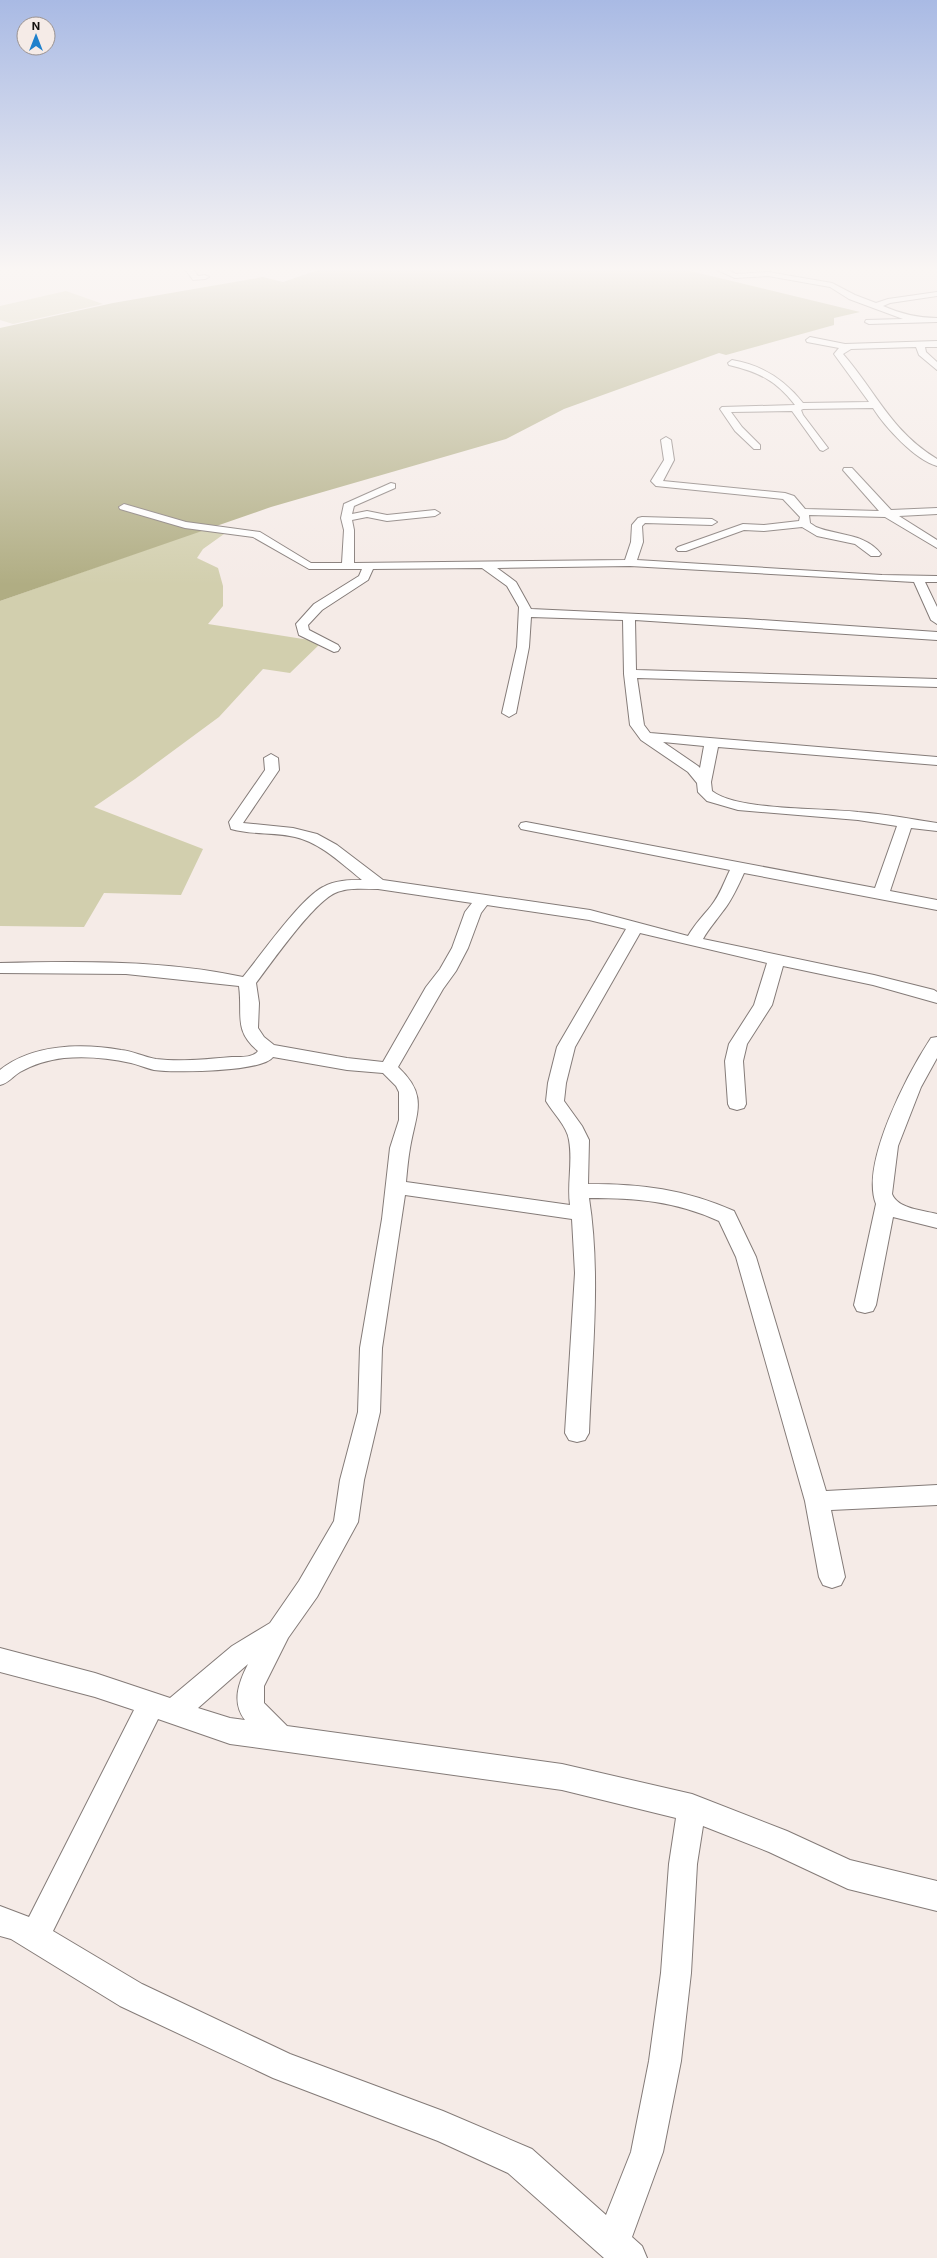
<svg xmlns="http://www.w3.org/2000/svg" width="937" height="2258" viewBox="0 0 937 2258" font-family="Inter,sans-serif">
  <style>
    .green { fill: #d2cfae }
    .forest { fill: #b0ad83 }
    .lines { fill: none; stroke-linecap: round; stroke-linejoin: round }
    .minor-casing { stroke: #847b78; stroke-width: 2 }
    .minor { fill: #fff; fill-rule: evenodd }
  </style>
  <rect width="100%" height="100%" fill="#f5ebe7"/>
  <!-- green -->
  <g class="green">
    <path d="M66,291L103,304L13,324L0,320V306Z"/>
    <path d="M205,529L224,534L203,549L197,558L218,568L223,586V606L208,624L322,642L290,673L263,669L219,717L135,779L94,807L203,849L181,895L104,893L84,927L0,926V601Z"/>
  </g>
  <!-- forest -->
  <path class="forest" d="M321,269H682L860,312L834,318V325L726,355L719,353L564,409L506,439L271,507L0,601V328L113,303L263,277L283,282Z"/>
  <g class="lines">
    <defs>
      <g id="minor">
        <path d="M185,269H193L198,276L205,275L209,277L205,279L193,280Z"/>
        <path d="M715,269H725L736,274L768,272L832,283L855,295L876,303L888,299L937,292V296L890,303L883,306C901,314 918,318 937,318V322L869,324L865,322L866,320L903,319L849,299L830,287L768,276L735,278Z"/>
        <path d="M810,337L845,344L937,341V347H925L926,352L937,362V370L919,355L916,347L851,349L843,354C877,393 890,430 937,459V466C915,460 885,427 873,408L803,409L801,410L803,415L828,448L823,451L820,450L792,411L731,412L742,427L760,445V449H754L735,431L720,409L722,407L795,405C776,380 758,372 729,365L728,363L732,360C762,365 784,379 803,403L869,402L834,354L839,348L807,342L806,340Z"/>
        <path d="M666,437L671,440L674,460L663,481L785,493L794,496L805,509L879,511L843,470L844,468H852L891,510L937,508V514L899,516L937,540V548L885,517L809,515L810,523L816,527C838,536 865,533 881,554L879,556H871L855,544L817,536L802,527L764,531L744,530L686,551H678L676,549L678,547L743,524L764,525L799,521L800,517L783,499L656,486L651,481L664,460L661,440Z"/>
        <path d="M391,483L395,484V488L354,506L352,514L367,511L387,515L435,510L440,513L435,516L387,521L367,517L352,520L354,530V563L625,560L631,542L632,525L638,518L642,517L712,519L717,522L712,525L645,523L642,526L643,542L637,560L882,575L937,576V582H925L937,607V624L931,620L914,582L630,566L497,568L516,582L531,609L746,619L937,632V640L635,620L636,670L937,679V687L637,678L644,725L650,733L937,757V765L718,747L711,782L712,791C737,811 824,808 858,812C885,814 911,819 937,823V831L911,828L890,891L937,900V910L744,873C738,886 732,900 723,911C716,921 709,928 703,939L874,975L934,990L937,992V1003L873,985L783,966L772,1005L747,1044L743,1061L746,1104L744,1108L737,1110L730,1108L728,1104L725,1061L729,1044L754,1005L767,963L640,933L575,1047L566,1083L564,1101L582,1126L589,1140L588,1184C642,1184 684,1189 734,1211L756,1257L826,1491L937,1485V1505L831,1510L845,1577L841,1585L832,1588L823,1585L819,1577L805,1501L736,1257L719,1221C675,1201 636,1198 589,1198C601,1274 592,1355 589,1433L585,1440L577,1442L569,1440L565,1433L575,1273L572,1219L405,1195L382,1348L380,1412L364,1480L358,1522L317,1597L288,1638L264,1686V1703L287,1726L562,1764L692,1794L787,1831L850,1860L937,1881V1911L848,1889L769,1852L703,1826L697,1864L691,1973L681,2061L663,2152L632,2237L642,2246L647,2258H604L508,2173L438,2141L273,2078L120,2006L11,1939L0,1936V1906L29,1917L134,1710L95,1697L0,1672V1648L95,1673L170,1698L232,1646L270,1623L299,1581L334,1521L340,1480L358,1412L360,1348L382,1219L390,1148L399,1120V1092L396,1086L383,1073L347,1070L273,1057C263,1072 174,1073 154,1070C146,1068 139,1065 131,1063C109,1058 86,1056 64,1058C48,1060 34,1064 20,1072C13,1076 9,1083 0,1085V1070C32,1044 82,1043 121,1050C133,1051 144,1057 156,1059C181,1062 208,1059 232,1057C241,1057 253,1058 258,1051C233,1030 243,1015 239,986L126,974L0,973V963C79,961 166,960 243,977C261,955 300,899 323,887C335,880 349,880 362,880C342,864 321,843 295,837C274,832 252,835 231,829L229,822L265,770L264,758L271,754L278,758L279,770L243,823L293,828L317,834L337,845L383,880L590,910L688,936C695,924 703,916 711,906C720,895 724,882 730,870L526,830L521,829L519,826L521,823L526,822L875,888L897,826L858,820L738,810L707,801L698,792L697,783L688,772L641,740L630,725L624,674L623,620L531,617L529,647L516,713L509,717L502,713L517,647L519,607L507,586L482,568L373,569L368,580L322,610L308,625L309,630L338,645L340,648L338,651L334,652L299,635L296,624L314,604L359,576L362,569H309L253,537L185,528L120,509L119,507L124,504L186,522L260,532L311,563H342L344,530L341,518L344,504ZM663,742L704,746L700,768L698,766ZM378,889L472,903L465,912L452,948L440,969L426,987L383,1062L347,1058L274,1045L264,1037L258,1028L259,1003L256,983C272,962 313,903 335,893C348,887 364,889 378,889ZM487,905L589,920L626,929L557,1047L548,1083L546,1101C553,1113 567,1126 569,1140C573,1162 567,1184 570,1205L406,1182C407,1171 408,1159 410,1148C416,1112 429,1096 398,1067L443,989L456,971L468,948L481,913ZM248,1664C239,1682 231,1702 245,1720L230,1718L198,1708ZM158,1719L230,1744L562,1790L676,1818L669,1864L661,1973L649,2061L631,2152L606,2215L532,2149L443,2111L290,2054L142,1984L53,1931Z"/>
        <path d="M937,1037V1058L921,1087L898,1146L892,1194C898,1209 922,1210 937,1214V1228L893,1217L876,1305L873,1311L865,1313L857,1311L854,1305L876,1204C860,1164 908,1073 931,1038Z"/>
      </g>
    </defs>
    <!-- minor casing -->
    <use href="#minor" class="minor-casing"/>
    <!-- minor -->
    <use href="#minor" class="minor"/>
  </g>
  <!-- sky -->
  <linearGradient id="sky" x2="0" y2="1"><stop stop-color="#a9bae4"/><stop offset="0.46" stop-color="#faf6f4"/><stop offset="1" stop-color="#faf6f4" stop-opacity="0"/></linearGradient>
  <rect width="937" height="585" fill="url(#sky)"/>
  <!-- north arrow -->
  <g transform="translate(36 36)"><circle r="19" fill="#f5ebe7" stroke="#9b9391"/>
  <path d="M0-3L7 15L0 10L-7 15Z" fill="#2081cc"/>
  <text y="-6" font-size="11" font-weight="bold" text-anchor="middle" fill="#13100f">N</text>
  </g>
</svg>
